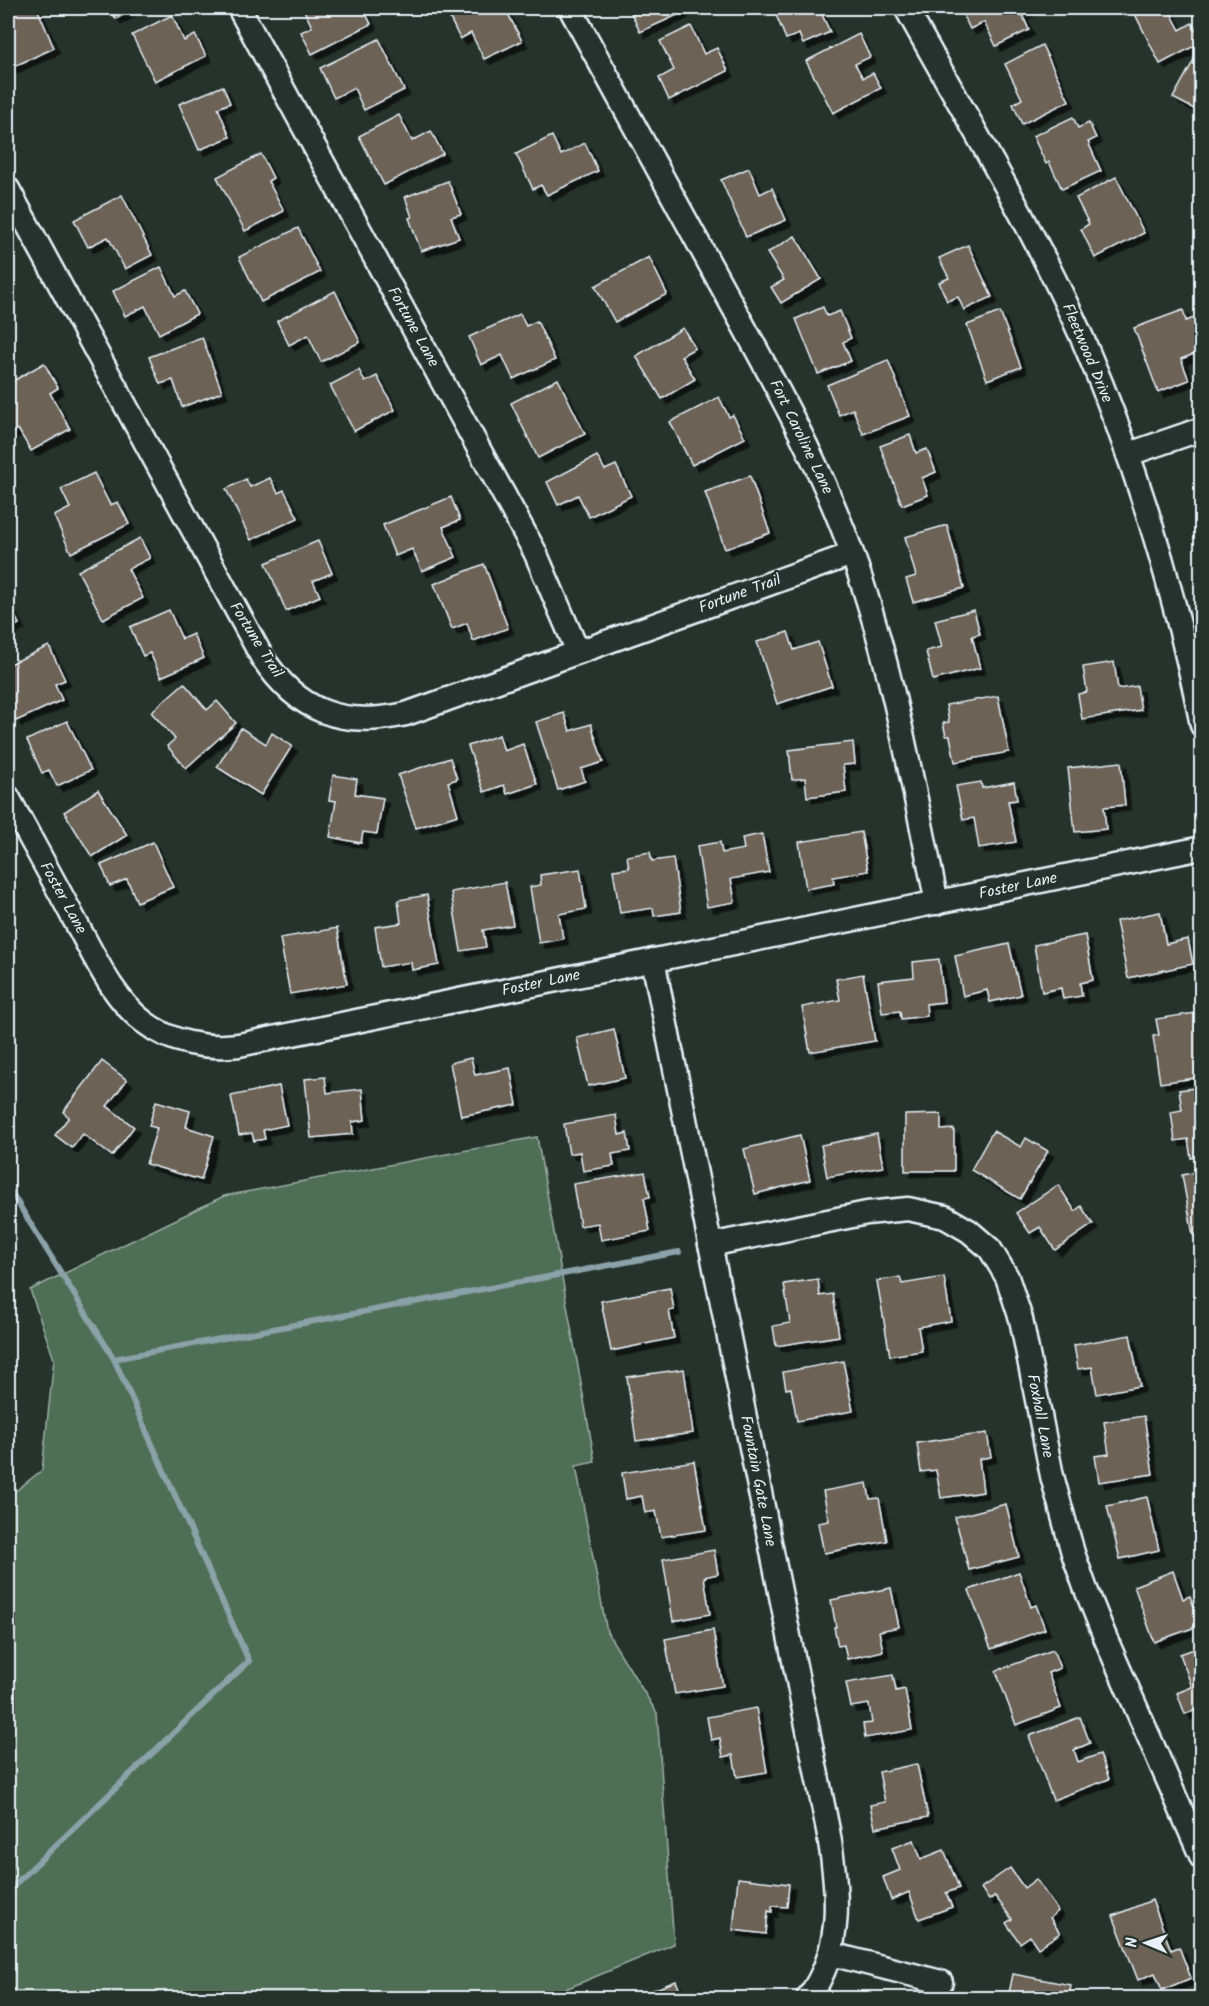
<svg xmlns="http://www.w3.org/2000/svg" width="1209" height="2006" viewBox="0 0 1209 2006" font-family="Kalam,sans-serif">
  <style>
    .green { fill: #4f6e57; stroke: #9cb0a8; stroke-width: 1.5 }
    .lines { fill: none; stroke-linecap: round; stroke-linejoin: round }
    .stream { stroke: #8aa2a8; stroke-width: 6 }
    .building { fill: #6c6257; stroke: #e8f1f8; stroke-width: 1.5; filter: url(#shadow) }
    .street-casing { stroke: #e8f1f8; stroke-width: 27 }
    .street { stroke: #26332d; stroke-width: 22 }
    .labels { text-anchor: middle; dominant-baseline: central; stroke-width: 4.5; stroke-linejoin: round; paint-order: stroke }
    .street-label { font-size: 16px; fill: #e8f1f8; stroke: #26332d }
  </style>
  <defs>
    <filter id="shadow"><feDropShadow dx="5.5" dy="5.5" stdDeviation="0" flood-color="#0009"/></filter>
  </defs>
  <rect width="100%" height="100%" fill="#26332d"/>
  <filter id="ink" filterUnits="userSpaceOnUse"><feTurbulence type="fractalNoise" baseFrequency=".0167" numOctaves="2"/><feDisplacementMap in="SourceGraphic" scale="12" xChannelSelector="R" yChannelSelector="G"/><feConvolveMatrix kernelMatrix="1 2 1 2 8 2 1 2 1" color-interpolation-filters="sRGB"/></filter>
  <g filter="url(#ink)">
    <!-- green -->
    <path class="green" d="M537,1137L595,1462L576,1466L607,1632L657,1713L674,1944L544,1998H8V1497L42,1470L54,1359L30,1290L224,1196Z"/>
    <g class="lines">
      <!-- stream -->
      <g class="stream">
        <path d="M8,1187L114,1359L249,1661L8,1891"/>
        <path d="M114,1359L679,1252"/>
      </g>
    </g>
    <!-- building -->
    <g class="building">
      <path d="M8,8H37L54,48L8,69Z"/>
      <path d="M109,8H135L116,19Z"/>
      <path d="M303,8H363L371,24L312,54L301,32L312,27Z"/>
      <path d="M461,8H505L522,41L484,59L471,33L460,39L448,14Z"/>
      <path d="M629,8H679L682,13L640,32Z"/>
      <path d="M780,8H819L830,32L803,44L799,34L786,39L774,10Z"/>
      <path d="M960,8H1027L1029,10L1022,14L1029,30L996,46L984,22L970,29Z"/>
      <path d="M1143,8H1168L1180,30L1192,23L1202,42L1160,64L1134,12Z"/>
      <path d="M172,15L184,41L195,35L206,56L155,81L132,35Z"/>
      <path d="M691,26L704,54L717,48L728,71L669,100L659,78L674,70L660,41Z"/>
      <path d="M859,34L870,57L855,64L863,78L873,73L881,88L833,113L806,61Z"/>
      <path d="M379,39L404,90L364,110L354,88L334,98L320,68Z"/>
      <path d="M1042,45L1069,101L1022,124L1013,104L1022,99L1005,64Z"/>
      <path d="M1195,58L1202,61V113L1173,98Z"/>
      <path d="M223,86L230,103L218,108L230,137L199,150L179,104Z"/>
      <path d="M399,115L412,141L431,131L443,154L384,185L359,136Z"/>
      <path d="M1073,117L1078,128L1089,123L1096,138L1088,142L1101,171L1062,189L1049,162L1046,164L1033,136Z"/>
      <path d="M552,136L561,155L585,143L598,171L547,195L541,185L533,189L516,154Z"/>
      <path d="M261,154L273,178L268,181L284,211L245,231L217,177Z"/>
      <path d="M749,168L760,194L772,188L786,220L746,237L721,180Z"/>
      <path d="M1116,177L1144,233L1095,258L1081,229L1089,224L1076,198Z"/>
      <path d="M448,181L461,214L451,217L459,238L421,251L409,218L412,217L405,197Z"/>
      <path d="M122,195L152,255L125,269L108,237L88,247L74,220Z"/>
      <path d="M298,228L320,272L261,302L239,257Z"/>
      <path d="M795,236L821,279L781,303L771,287L784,280L767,253Z"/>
      <path d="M968,245L992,297L964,310L958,297L947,301L939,282L949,278L939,258Z"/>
      <path d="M649,257L667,294L615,322L595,286Z"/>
      <path d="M161,267L175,296L185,291L197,314L159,334L145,306L125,316L113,291Z"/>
      <path d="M335,291L360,342L321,362L308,335L289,345L277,321Z"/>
      <path d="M823,307L827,316L840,311L851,338L843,342L851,361L818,374L796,319Z"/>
      <path d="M1183,310L1186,321L1202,315V351L1181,359L1189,380L1158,392L1134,328Z"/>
      <path d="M1000,312L1021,367L987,380L967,325Z"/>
      <path d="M520,314L526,326L537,321L555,360L513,379L502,355L481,365L469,337Z"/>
      <path d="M683,328L695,348L681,356L695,379L662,399L636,356Z"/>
      <path d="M202,337L222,392L182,407L173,380L160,384L149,357Z"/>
      <path d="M888,360L910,416L863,434L853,409L839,415L827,385Z"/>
      <path d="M44,363L58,388L50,393L70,429L31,451L18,429L8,435V384Z"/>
      <path d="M359,370L365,382L377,376L395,410L354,431L330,385Z"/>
      <path d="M558,379L585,434L538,458L511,403Z"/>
      <path d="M719,397L729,417L733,415L745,438L692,465L670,422Z"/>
      <path d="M910,435L916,453L927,449L936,472L922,478L928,495L902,505L880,446Z"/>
      <path d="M597,456L605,470L616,465L631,496L589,517L578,495L558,505L547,482Z"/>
      <path d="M94,473L110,505L118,502L129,524L71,553L54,516L70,508L61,489Z"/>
      <path d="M750,476L770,533L725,549L705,492Z"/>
      <path d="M270,478L278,493L284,490L298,518L251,540L226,489L246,479L250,487Z"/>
      <path d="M451,497L460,520L443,527L456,557L422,571L412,549L395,556L383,525Z"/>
      <path d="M947,525L964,588L913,602L906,579L916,576L905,537Z"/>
      <path d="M140,538L150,558L128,569L143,598L103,619L78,571Z"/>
      <path d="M318,541L332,573L313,581L320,596L286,611L266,563Z"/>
      <path d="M484,564L508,628L473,641L467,623L452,629L434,584Z"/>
      <path d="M8,602L19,624L8,630Z"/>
      <path d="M169,610L182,639L193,634L204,658L161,677L150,653L143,656L130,627Z"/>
      <path d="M974,610L980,634L972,636L980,668L933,680L926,651L942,647L935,620Z"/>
      <path d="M788,632L794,650L818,642L832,686L777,704L757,642Z"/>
      <path d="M49,646L65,680L55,684L62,700L16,721L8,702V699L12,697L8,686V665Z"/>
      <path d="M1114,662L1118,689L1137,686L1141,710L1082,719L1078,694L1087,692L1083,667Z"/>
      <path d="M184,683L207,710L217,701L236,723L186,768L167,746L175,739L151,712Z"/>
      <path d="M998,696L1009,752L955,762L950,736H946L943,723L949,722L946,705Z"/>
      <path d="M564,713L570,731L591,724L603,762L581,769L585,781L558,790L536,722Z"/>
      <path d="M67,721L91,770L57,786L49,770L42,773L27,740Z"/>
      <path d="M241,728L266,744L272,733L292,746L261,795L217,767Z"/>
      <path d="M499,735L504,751L523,744L537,784L507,794L504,785L484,792L468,746Z"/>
      <path d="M853,742L855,764L843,765L846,792L807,797L805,778L792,780L789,750Z"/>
      <path d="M450,758L457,779L448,782L458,815L416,828L398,775Z"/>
      <path d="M1121,762L1125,805L1104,807L1106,829L1075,832L1068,768Z"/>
      <path d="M333,775L357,779L355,794L383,798L377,834L363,832L361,843L330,837L336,801L329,800Z"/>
      <path d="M981,782L982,788L1014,782L1017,800L1008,801L1016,842L979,848L974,818L963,820L956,786Z"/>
      <path d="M98,790L127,835L92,857L64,812Z"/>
      <path d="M861,832L868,871L833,877L834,884L806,889L799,842Z"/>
      <path d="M762,834L769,872L731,879L735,902L707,907L697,846L720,842L722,853L744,849L742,838Z"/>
      <path d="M153,842L173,887L137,902L127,879L110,886L101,865Z"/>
      <path d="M650,852L652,861L673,858L681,912L654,916L653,908L620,913L613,870L629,868L627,856Z"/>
      <path d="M580,869L586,909L559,914L563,939L539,943L530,887L541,885L540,875Z"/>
      <path d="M505,882L513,925L483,930L486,947L461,951L451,892Z"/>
      <path d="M427,895L439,965L412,970L411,962L381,967L375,927L401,923L398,900Z"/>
      <path d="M1160,912L1166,944L1188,939L1193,964L1128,978L1116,921Z"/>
      <path d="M337,928L347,984L290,994L280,938Z"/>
      <path d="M1085,935L1093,980L1080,983L1082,996L1063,999L1061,988L1042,992L1034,945Z"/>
      <path d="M1009,944L1021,995L990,1002L987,990L963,996L955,956Z"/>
      <path d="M939,959L944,1002L926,1004L927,1016L901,1019L900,1011L882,1013L878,981L914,977L913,962Z"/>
      <path d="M863,974L875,1041L810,1052L802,1007L840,1000L836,979Z"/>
      <path d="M1202,1012V1077L1160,1083L1153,1036L1159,1035L1156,1019Z"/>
      <path d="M614,1029L625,1078L588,1086L577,1038Z"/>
      <path d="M471,1058L475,1075L510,1068L517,1105L461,1116L450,1063Z"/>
      <path d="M102,1061L127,1080L107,1106L134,1127L112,1156L83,1134L72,1148L55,1135L69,1117L63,1112Z"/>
      <path d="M325,1077L327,1093L362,1089L365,1120L352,1122L353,1134L311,1138L305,1079Z"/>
      <path d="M279,1086L287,1125L263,1130L265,1139L254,1141L252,1133L239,1135L231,1096Z"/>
      <path d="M1202,1087V1156L1191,1158L1188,1139L1175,1141L1171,1112L1182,1110L1179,1090Z"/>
      <path d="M156,1101L190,1111L186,1127L214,1136L201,1180L146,1164L157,1128L149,1126Z"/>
      <path d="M941,1114V1130L954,1129V1171H905V1115Z"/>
      <path d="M616,1115L619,1135L627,1133L630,1151L612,1154L614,1166L583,1171L580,1152L569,1154L564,1124Z"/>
      <path d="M993,1131L1021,1147L1026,1138L1048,1151L1020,1199L971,1170Z"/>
      <path d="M877,1134L883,1167L827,1177L821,1145Z"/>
      <path d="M800,1135L810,1180L755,1194L744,1149Z"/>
      <path d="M1202,1171V1233L1193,1235L1182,1175Z"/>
      <path d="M645,1172L650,1197L644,1198L650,1231L601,1240L598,1223L580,1226L573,1184Z"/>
      <path d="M1058,1185L1075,1211L1081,1206L1093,1224L1055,1250L1040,1227L1030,1233L1016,1213Z"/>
      <path d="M900,1277L902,1284L944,1277L951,1321L918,1327L922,1351L890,1356L877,1281Z"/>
      <path d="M818,1279L820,1296L833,1294L839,1336L776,1346L773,1326L790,1323L784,1284Z"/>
      <path d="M670,1288L674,1310L669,1311L674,1338L611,1351L601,1301Z"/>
      <path d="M1130,1335L1140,1386L1097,1394L1092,1367L1078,1369L1074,1345Z"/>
      <path d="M843,1361L853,1411L797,1421L791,1388L786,1389L783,1372Z"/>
      <path d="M684,1369L693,1433L636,1441L627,1377Z"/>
      <path d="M1144,1416L1153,1474L1099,1482L1095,1456L1109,1454L1104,1422Z"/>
      <path d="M987,1433L991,1457L979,1459L983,1492L941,1498L936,1470L921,1472L917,1443Z"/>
      <path d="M694,1461L706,1530L661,1537L656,1511L645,1513L642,1496L626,1499L622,1473Z"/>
      <path d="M867,1483L870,1499L879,1498L887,1541L824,1553L818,1523L829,1521L823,1491Z"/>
      <path d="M1147,1497L1159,1550L1120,1559L1107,1506Z"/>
      <path d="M1006,1504L1019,1557L969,1570L955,1517Z"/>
      <path d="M714,1550L718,1574L704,1577L710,1614L673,1621L663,1559Z"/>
      <path d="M1173,1571L1183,1599L1190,1596L1201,1625L1154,1642L1134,1586Z"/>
      <path d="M1019,1572L1031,1607L1036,1605L1045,1629L991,1649L969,1590Z"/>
      <path d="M891,1588L899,1627L879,1631L883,1651L847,1659L844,1645L838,1646L834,1627H836L831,1600Z"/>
      <path d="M713,1630L723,1686L675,1694L665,1639Z"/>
      <path d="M1202,1646V1708L1185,1714L1177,1693L1192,1687L1180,1654Z"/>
      <path d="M1053,1650L1060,1668L1048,1673L1061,1708L1016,1725L996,1671Z"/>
      <path d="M893,1675L896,1691L905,1689L912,1730L865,1738L863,1724L872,1723L869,1704L851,1707L846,1683Z"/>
      <path d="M756,1708L767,1772L737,1777L733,1755L723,1757L720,1738L711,1740L707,1717Z"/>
      <path d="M1080,1717L1090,1743L1074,1750L1078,1762L1100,1754L1109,1779L1053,1800L1029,1736Z"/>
      <path d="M917,1764L928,1817L875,1828L870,1805L885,1802L879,1772Z"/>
      <path d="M914,1840L921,1859L944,1850L959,1888L946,1893L952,1907L919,1919L909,1892L891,1900L883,1877L900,1870L892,1848Z"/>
      <path d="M1010,1868L1024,1888L1036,1879L1058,1911L1050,1918L1060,1933L1038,1948L1030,1936L1020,1943L1006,1923L1012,1919L995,1896L989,1900L981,1888Z"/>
      <path d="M738,1878L789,1884L787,1907L772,1906V1912L768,1911L766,1934L733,1930Z"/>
      <path d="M1152,1900L1171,1950L1179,1947L1191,1978L1162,1990L1155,1973L1138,1980L1113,1916Z"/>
      <path d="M1013,1974L1071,1985L1069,1998H1008Z"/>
      <path d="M676,1981L683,1998H633Z"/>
    </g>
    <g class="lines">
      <defs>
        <g id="street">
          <path d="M239,8L535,552L578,652"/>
          <path d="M570,8C622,102 673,197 725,292C772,378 820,463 853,556C893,668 913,787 937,903"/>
          <path d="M906,8C966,117 1032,225 1083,340C1137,464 1175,592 1202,725"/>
          <path d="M8,189L262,657C298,712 342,728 406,714L852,554"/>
          <path d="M1129,454L1202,429"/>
          <path d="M8,797C30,838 53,879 75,921C94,955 112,998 144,1022C171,1043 206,1049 239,1045L1202,848"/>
          <path d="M653,960L828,1830C838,1888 845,1948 808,1998"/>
          <path d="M710,1245L867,1213L908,1209L945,1217L969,1231L990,1249L1007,1277L1021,1319L1052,1476L1073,1553L1085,1587L1105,1637L1202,1858"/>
          <path d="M831,1954L941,1982"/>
        </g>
      </defs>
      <!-- street casing -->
      <use href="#street" class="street-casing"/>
      <!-- street -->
      <use href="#street" class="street"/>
    </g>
  </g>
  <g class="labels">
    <!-- street labels -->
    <g class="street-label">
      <text transform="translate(413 327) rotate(61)">Fortune Lane</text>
      <text transform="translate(1087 353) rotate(67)">Fleetwood Drive</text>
      <text transform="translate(801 437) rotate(64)">Fort Caroline Lane</text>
      <text transform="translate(740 594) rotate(-20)">Fortune Trail</text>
      <text transform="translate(256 640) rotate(58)">Fortune Trail</text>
      <text transform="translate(1018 886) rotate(-12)">Foster Lane</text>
      <text transform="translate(63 898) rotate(61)">Foster Lane</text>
      <text transform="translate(541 983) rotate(-12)">Foster Lane</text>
      <text transform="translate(1040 1416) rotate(79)">Foxhall Lane</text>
      <text transform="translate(758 1481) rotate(79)">Fountain Gate Lane</text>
    </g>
  </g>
  <!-- margin -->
  <rect width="1209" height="2006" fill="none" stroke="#26332d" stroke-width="30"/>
  <rect x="15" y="15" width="1179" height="1976" fill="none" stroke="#e8f1f8" stroke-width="2" filter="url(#ink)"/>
  <!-- north arrow -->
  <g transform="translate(1146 1943) rotate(272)" stroke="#26332d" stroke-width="4.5" paint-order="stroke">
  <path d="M0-4.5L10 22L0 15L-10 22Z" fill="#e8f1f8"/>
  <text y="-9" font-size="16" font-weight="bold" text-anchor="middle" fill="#e8f1f8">N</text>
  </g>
</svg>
